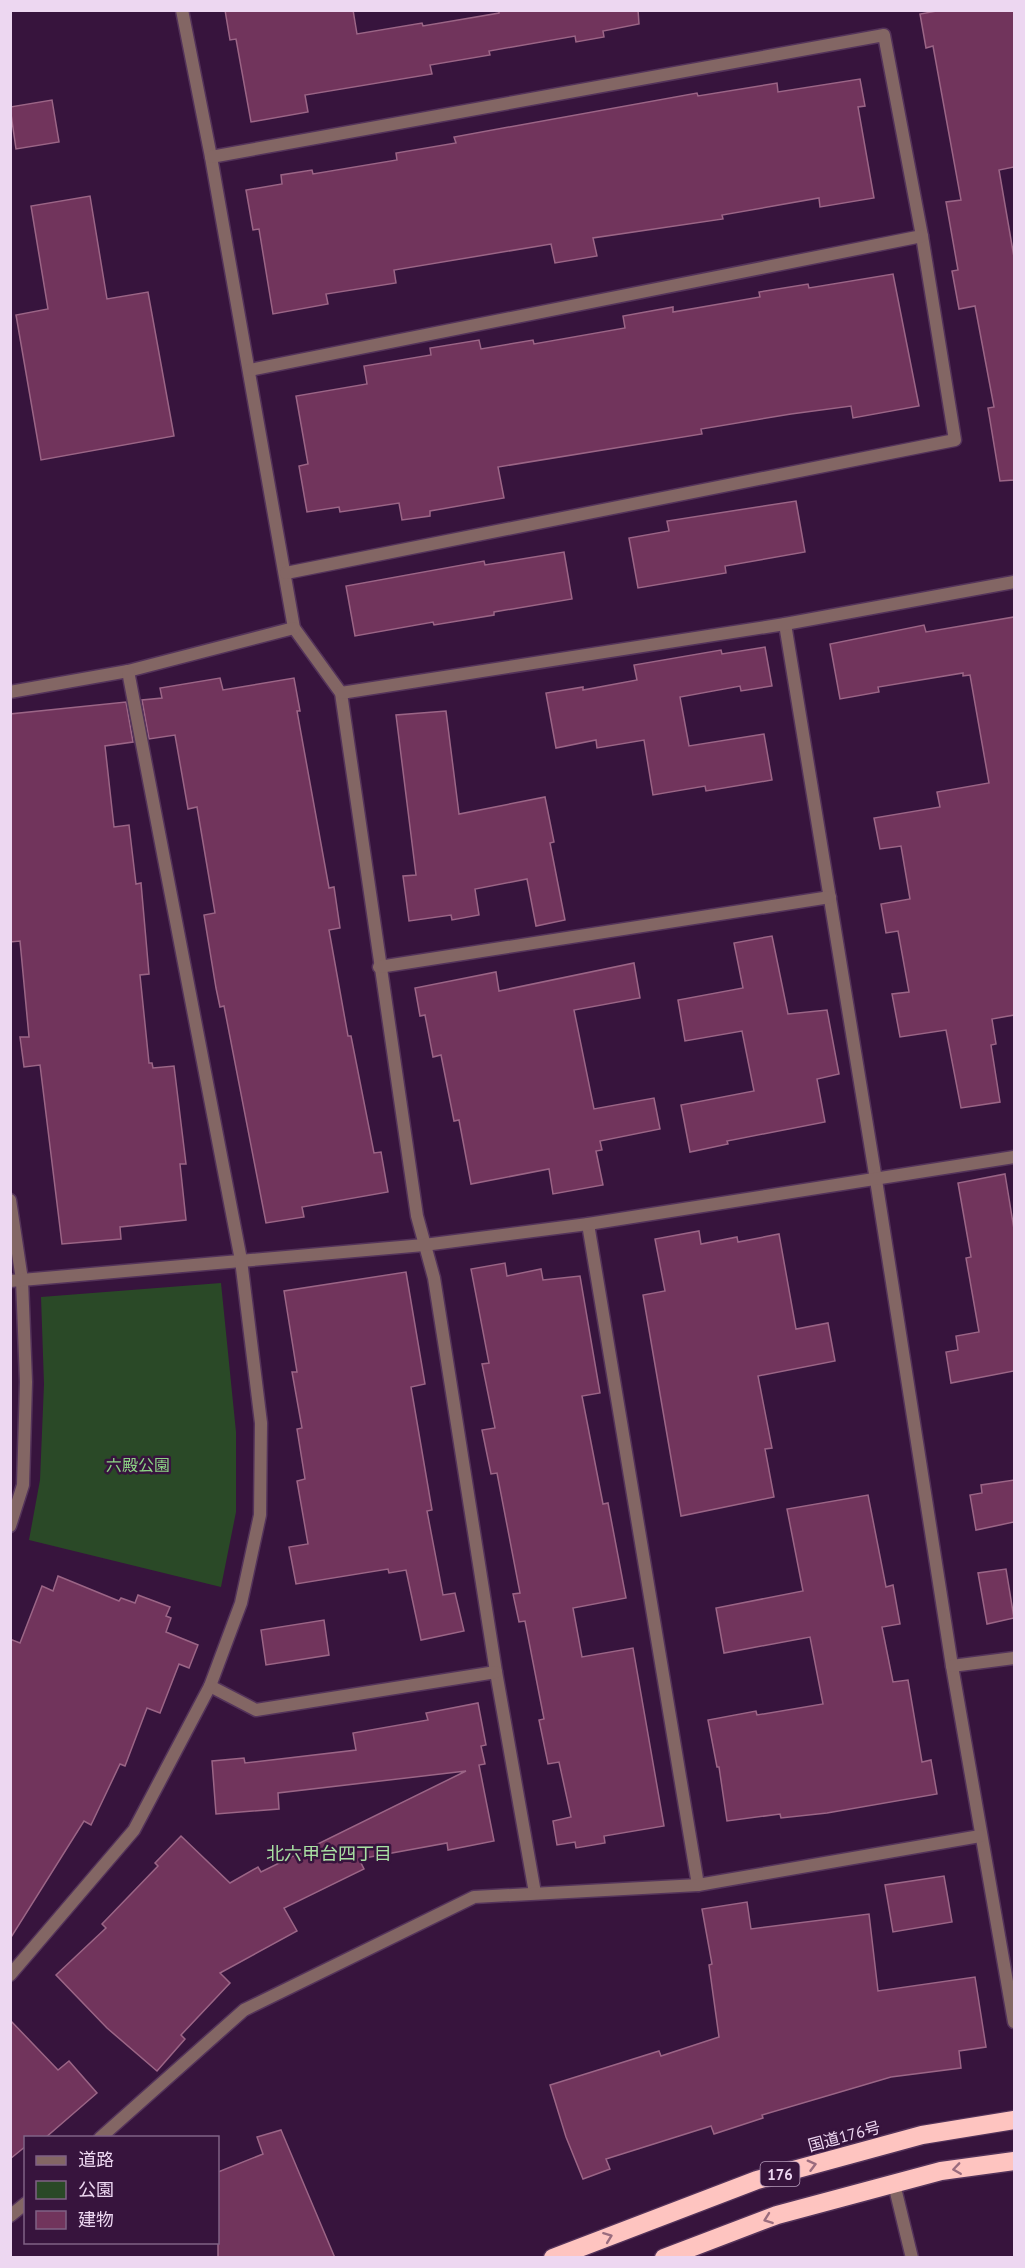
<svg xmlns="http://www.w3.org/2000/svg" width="1025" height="2268" viewBox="0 0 1025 2268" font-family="'PT Sans','Noto Sans JP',sans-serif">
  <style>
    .green { fill: #2a4927 }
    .building { fill: #71345c; stroke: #9b6586; stroke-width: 1.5 }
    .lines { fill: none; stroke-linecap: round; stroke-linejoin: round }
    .street-casing { stroke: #54335a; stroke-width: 15 }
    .highway-casing { stroke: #54335a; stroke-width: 21 }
    .street { stroke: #836664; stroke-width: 12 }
    .highway { stroke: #fec4c0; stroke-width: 18 }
    .oneway { stroke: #9a6c7e }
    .labels { text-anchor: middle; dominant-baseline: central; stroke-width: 5; stroke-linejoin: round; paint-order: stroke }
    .shield { fill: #37143d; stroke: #b69cbb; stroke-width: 1.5 }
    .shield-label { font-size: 15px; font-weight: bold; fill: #edd7f1 }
    .park-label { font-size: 16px; fill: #8cd485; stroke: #37143d }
    .street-label { font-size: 16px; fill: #edd7f1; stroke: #37143d }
    .neighbourhood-label { font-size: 18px; fill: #a9e0a3; stroke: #37143d }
  </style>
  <rect width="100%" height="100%" fill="#37143d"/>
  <!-- green -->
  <path class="green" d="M221,1283L236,1432V1512L221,1587L29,1540L40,1480L44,1384L41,1297Z"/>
  <!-- building -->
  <g class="building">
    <path d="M225,10H353L357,34L422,23L423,26L499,13V10H638L639,24L603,31L604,37L576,42L575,36L489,51L490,55L430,65L432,74L305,95L308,112L251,122L236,39L230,40Z"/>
    <path d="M942,10H1014V167L999,170L1014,257V480L1000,481L988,408L994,407L975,306L959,309L952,271L958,270L946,202L961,200L933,46L926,48L920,14Z"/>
    <path d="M860,79L865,106L858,107L874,198L820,207L819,198L722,215L723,219L593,238L597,256L555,263L551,244L394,270L396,283L326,294L328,304L273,314L259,229L253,230L246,190L282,184L281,175L312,170L313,174L397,160L396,153L456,143L454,137L697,93L698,96L777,83L778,92Z"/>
    <path d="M52,100L59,142L16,149L10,107Z"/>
    <path d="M90,196L107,299L148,292L174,436L41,460L16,315L48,309L31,206Z"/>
    <path d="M893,274L919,406L853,418L851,406L791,414L701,429L702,434L498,467L504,498L430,511V516L402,520L399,503L340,512L339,507L307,512L299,466L308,464L296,396L367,384L364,366L431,355L430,348L479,340L481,349L533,340L534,344L625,328L623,316L673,307V312L760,297L759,292L808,284L809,288Z"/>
    <path d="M796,501L805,552L725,566L726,573L638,588L629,538L669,531L667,521Z"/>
    <path d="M564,552L572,599L494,612V615L434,625L433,622L355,636L346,586L484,561L485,565Z"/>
    <path d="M1014,617V1015L992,1019L996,1044L991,1045L1000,1102L961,1108L946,1030L900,1037L892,994L909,992L898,931L886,933L881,904L910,899L901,846L880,849L874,818L940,807L937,792L989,783L970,675L963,676V673L878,687L879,692L840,699L830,644L924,625L926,632Z"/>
    <path d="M765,647L772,686L741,691L740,686L680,697L689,746L764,734L772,780L706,791L705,786L653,795L644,740L597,748L596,740L556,748L546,693L583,687V690L637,680L634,665L721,650L722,654Z"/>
    <path d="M220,678L223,690L294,678L300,711H297L329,888L334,887L340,928L329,930L348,1036H351L374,1153L381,1152L388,1192L302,1207L304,1217L266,1223L224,1006L220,1007L216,988L204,915L215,913L197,807L188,809L175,735L149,739L142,700L162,698L160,688Z"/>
    <path d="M126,702L133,742L105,746L114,827L129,825L136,884L141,883L149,974L140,975L149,1063H152L153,1068L174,1066L186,1164H180L186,1220L120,1227L121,1239L62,1244L40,1065L24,1067L20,1037H29L20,941L10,942V714Z"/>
    <path d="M446,711L459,814L545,797L554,842L550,843L565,920L536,926L527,879L475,889L479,915L452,920L451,915L409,921L403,876L416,875L396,715Z"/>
    <path d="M772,936L788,1014L827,1010L839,1074L817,1079L825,1122L727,1141L728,1144L690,1152L681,1105L754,1091L742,1031L685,1041L678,1000L743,988L734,943Z"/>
    <path d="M634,963L640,998L574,1010L594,1109L654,1098L660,1129L600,1141L602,1150L596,1151L603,1185L553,1194L549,1169L471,1184L459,1120L454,1121L441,1055L433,1057L425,1015L420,1016L415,988L496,972L499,991Z"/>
    <path d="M1005,1174L1014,1229V1371L951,1383L946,1352L958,1350L956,1336L979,1332L966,1258L971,1257L958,1183Z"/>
    <path d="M699,1231L701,1244L737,1237L738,1242L779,1234L796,1329L828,1323L835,1361L758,1376L772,1448L765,1449L774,1497L681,1516L643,1295L665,1291L655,1239Z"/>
    <path d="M505,1263L507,1276L541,1269L543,1280L580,1276L600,1393L582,1396L603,1504L608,1503L626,1598L573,1608L582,1657L633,1648L664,1826L604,1836L605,1843L576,1848L575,1842L557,1845L553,1821L571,1817L559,1762L548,1764L539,1720L544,1719L525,1621L519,1622L513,1594L520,1593L497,1473L491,1474L482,1430L495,1428L482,1364L489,1363L471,1269Z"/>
    <path d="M406,1272L425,1384L411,1387L432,1510L427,1511L443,1595L455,1593L464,1631L421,1640L406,1570L389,1573L388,1569L296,1584L289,1547L308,1544L297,1481L305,1479L297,1429L302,1428L292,1372H297L284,1291Z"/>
    <path d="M1014,1480V1522L976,1530L970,1495L982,1493L981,1485Z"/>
    <path d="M868,1495L886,1587L893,1585L900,1624L882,1627L893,1682L908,1680L922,1762L931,1760L937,1794L827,1813L781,1818L780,1814L727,1821L719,1767H717L708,1720L756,1711L757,1715L823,1704L810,1637L724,1653L716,1608L803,1591L787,1509Z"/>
    <path d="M1006,1569L1014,1618L987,1624L978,1573Z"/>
    <path d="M58,1576L119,1601L121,1598L135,1603L138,1595L170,1607L166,1616L171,1618L166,1632L198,1645L189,1668L179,1664L160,1713L147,1708L125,1766L120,1764L91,1825L84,1821L10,1939V1639L20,1643L42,1586L53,1591Z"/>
    <path d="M324,1620L329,1655L266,1665L261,1630Z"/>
    <path d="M478,1703L486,1745L481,1746L485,1764L479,1765L494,1841L448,1850L447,1843L359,1859L364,1869L284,1908L297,1931L220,1973L230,1983L181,2035L185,2039L157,2071L107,2028L56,1975L106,1928L102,1924L158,1866L155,1863L181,1836L230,1883L258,1867L261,1872L466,1771L278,1793L279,1809L216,1814L212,1761L244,1758L245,1763L356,1750L353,1733L428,1720L426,1713Z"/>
    <path d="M944,1876L952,1922L893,1932L885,1885Z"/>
    <path d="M747,1902L751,1929L869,1914L878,1991L975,1977L986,2047L959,2051L961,2068L891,2077L762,2115L763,2118L714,2134L711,2126L606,2159L610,2169L583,2179L566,2137L550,2085L659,2051L661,2056L719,2037L709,1965L712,1964L702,1909Z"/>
    <path d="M10,2020L58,2070L69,2061L97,2093L45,2138H26V2146L10,2159Z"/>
    <path d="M281,2130L335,2258H218V2172L263,2154L257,2137Z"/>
  </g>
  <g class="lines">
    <defs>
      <g id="street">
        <path d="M182,10L211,157L294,628L341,693L417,1216L434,1278L496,1672L535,1893"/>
        <path d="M211,157L884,35L922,236L955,440L286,573"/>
        <path d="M250,370L922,236"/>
        <path d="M785,624L876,1180L952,1666L1014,2022"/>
        <path d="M10,692L128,671L294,628"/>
        <path d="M341,693L785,624L1014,582"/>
        <path d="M379,967L830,897"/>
        <path d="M10,1200L22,1280L26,1382L23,1485L10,1526"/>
        <path d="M588,1224L698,1885"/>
        <path d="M10,1281L424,1245L588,1224L1014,1157"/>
        <path d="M952,1666L1014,1658"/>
        <path d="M210,1686L256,1710L496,1672"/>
        <path d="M10,1975L134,1830L210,1686L241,1603L260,1515L261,1423L241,1260L128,671"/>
        <path d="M100,2138L244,2010L474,1897L698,1885L980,1836"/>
        <path d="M894,2184L912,2258"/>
        <path d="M10,2216L26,2203"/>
      </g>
      <g id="highway">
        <path d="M553,2258L757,2180L922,2135L1014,2120"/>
        <path d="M664,2258L777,2215L941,2171L1014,2161"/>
      </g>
    </defs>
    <!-- street casing -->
    <use href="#street" class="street-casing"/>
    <!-- highway casing -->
    <use href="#highway" class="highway-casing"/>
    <!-- street -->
    <use href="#street" class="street"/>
    <!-- highway -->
    <use href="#highway" class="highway"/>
  </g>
  <!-- one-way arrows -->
  <defs><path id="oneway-chevron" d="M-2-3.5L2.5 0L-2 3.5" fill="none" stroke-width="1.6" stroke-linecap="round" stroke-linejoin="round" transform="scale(1.5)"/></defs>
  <g class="oneway">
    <use href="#oneway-chevron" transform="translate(812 2165) rotate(-15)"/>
    <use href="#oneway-chevron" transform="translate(957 2169) rotate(172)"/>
    <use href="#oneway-chevron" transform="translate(768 2219) rotate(160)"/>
    <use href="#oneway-chevron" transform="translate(608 2237) rotate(-21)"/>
  </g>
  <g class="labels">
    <!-- shield labels -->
    <rect class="shield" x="760.5" y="2162" width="39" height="24" rx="4.5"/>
    <g class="shield-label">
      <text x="780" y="2174">176</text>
    </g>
    <!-- park labels -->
    <g class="park-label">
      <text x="138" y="1465">六殿公園</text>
    </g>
    <!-- street labels -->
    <g class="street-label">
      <text transform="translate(844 2136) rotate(-15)">国道176号</text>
    </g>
    <!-- neighbourhood labels -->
    <g class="neighbourhood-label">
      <text x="329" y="1853">北六甲台四丁目</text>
    </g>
  </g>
  <!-- border -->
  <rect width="1025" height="2268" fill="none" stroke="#edd7f1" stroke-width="24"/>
  <!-- legend -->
  <rect x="24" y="2136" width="195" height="108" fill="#37143d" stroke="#806285" stroke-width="1.5"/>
  <rect x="36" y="2156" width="30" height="9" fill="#836664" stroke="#806285" stroke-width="1.5"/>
  <text x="78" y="2166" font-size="18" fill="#edd7f1">道路</text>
  <rect x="36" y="2181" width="30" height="18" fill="#2a4927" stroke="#806285" stroke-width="1.5"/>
  <text x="78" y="2196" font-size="18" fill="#edd7f1">公園</text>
  <rect x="36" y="2211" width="30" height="18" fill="#71345c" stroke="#806285" stroke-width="1.5"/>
  <text x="78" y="2226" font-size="18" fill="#edd7f1">建物</text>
</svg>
